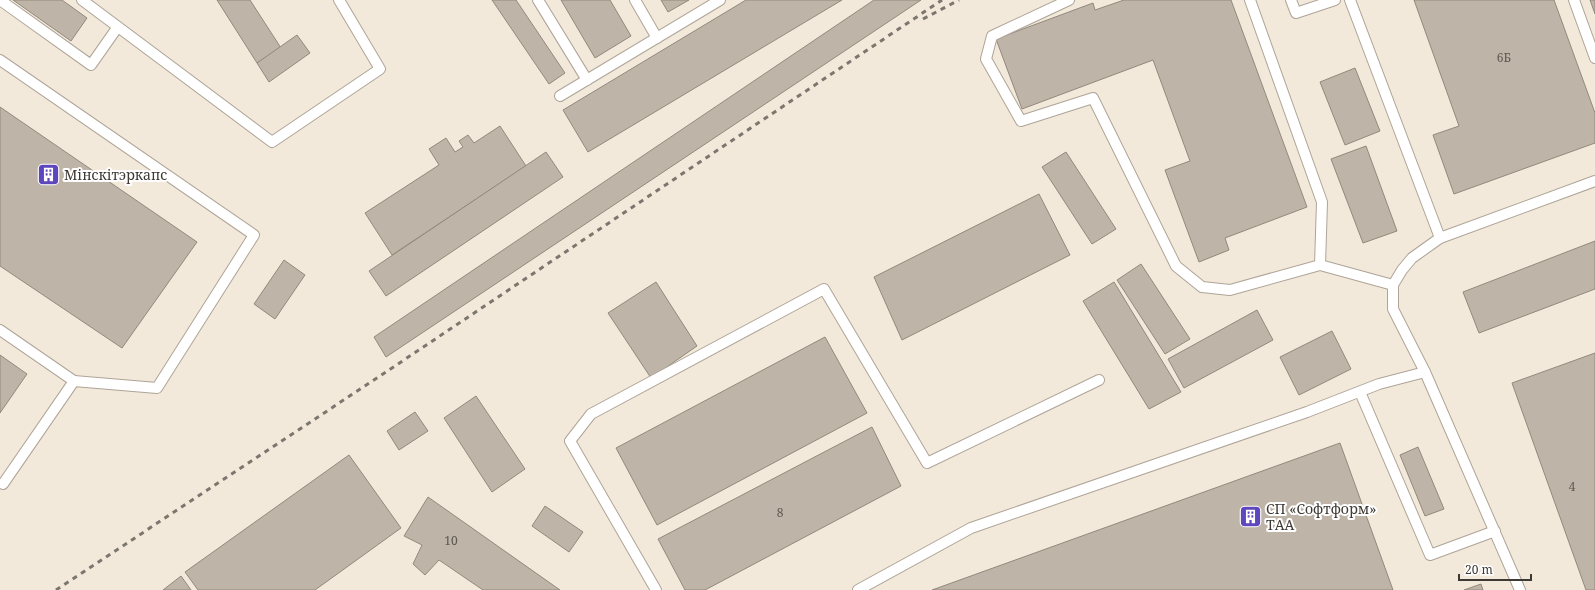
<svg xmlns="http://www.w3.org/2000/svg" width="1595" height="590" viewBox="0 0 1595 590" font-family="'Noto Serif',serif">
  <style>
    .building { fill: #beb4a7; stroke: #92897c }
    .lines { fill: none; stroke-linecap: round; stroke-linejoin: round }
    .service-casing { stroke: #aea497; stroke-width: 12 }
    .service { stroke: #fff; stroke-width: 10 }
    .rail { stroke: #7c766e; stroke-width: 3; stroke-dasharray: 5 5; stroke-linecap: butt }
    .labels { text-anchor: middle; dominant-baseline: central; stroke-width: 4; stroke-linejoin: round; paint-order: stroke }
    .number-label { font-size: 12px; fill: #5d5851 }
    .poi-label { font-size: 14px; fill: #3d3934; stroke: #fff; text-anchor: start }
  </style>
  <rect width="100%" height="100%" fill="#f3e9db"/>
  <!-- building -->
  <g class="building">
    <path d="M13,0H62L87,18L71,41Z"/>
    <path d="M217,0H250L281,48L257,63Z"/>
    <path d="M492,0H516L565,73L549,84Z"/>
    <path d="M561,0H610L631,36L595,58Z"/>
    <path d="M661,0H689L668,12Z"/>
    <path d="M746,0H842L588,152L563,110Z"/>
    <path d="M874,0H921L386,357L374,337Z"/>
    <path d="M1124,0H1231L1307,207L1225,238L1229,250L1199,262L1165,170L1190,161L1153,60L1022,109L996,39L1093,3L1095,10Z"/>
    <path d="M1414,0H1554L1595,113V143L1454,194L1433,135L1459,126Z"/>
    <path d="M1590,0H1595V14Z"/>
    <path d="M297,35L310,53L269,82L257,63Z"/>
    <path d="M1355,68L1380,131L1345,145L1320,82Z"/>
    <path d="M0,107L197,242L122,348L0,266Z"/>
    <path d="M500,126L526,166L392,255L365,213L439,165L429,149L446,138L455,152L463,147L459,141L468,135L474,143Z"/>
    <path d="M1366,146L1397,231L1363,243L1331,159Z"/>
    <path d="M546,152L563,177L386,296L369,271Z"/>
    <path d="M1066,152L1116,229L1092,244L1042,167Z"/>
    <path d="M1039,194L1070,255L902,340L874,277Z"/>
    <path d="M1595,241V289L1479,333L1463,292Z"/>
    <path d="M284,260L305,275L275,319L254,304Z"/>
    <path d="M1141,264L1190,339L1165,354L1117,280Z"/>
    <path d="M656,282L697,346L651,378L608,313Z"/>
    <path d="M1114,282L1181,392L1149,409L1083,301Z"/>
    <path d="M1257,310L1273,340L1184,388L1168,359Z"/>
    <path d="M1332,331L1351,369L1299,395L1280,357Z"/>
    <path d="M825,337L867,413L657,525L616,448Z"/>
    <path d="M1595,353V590H1586L1512,383Z"/>
    <path d="M0,355L27,374L0,413Z"/>
    <path d="M476,396L525,469L492,492L444,418Z"/>
    <path d="M415,412L428,431L399,450L387,431Z"/>
    <path d="M872,427L901,486L705,590H685L658,539Z"/>
    <path d="M1340,443L1393,590H932Z"/>
    <path d="M1418,447L1444,509L1425,516L1400,455Z"/>
    <path d="M349,455L401,528L315,590H198L185,572Z"/>
    <path d="M428,497L560,590H483L439,560L425,575L413,564L422,545L404,536Z"/>
    <path d="M545,506L583,532L569,552L532,526Z"/>
    <path d="M181,576L191,590H163Z"/>
    <path d="M1481,584L1483,590H1464Z"/>
  </g>
  <g class="lines">
    <defs>
      <g id="service">
        <path d="M0,0L91,65L117,28"/>
        <path d="M82,0L272,142L380,69L339,0"/>
        <path d="M538,0L587,80"/>
        <path d="M635,0L657,38"/>
        <path d="M1069,0L992,36L986,59L1021,121L1093,98L1176,266L1202,287L1230,290L1320,265L1393,285"/>
        <path d="M1250,0L1322,202L1320,265"/>
        <path d="M1291,0L1296,13L1335,0"/>
        <path d="M1350,0L1440,238"/>
        <path d="M1574,0L1595,58"/>
        <path d="M0,60L254,235L157,388L74,381L3,484"/>
        <path d="M560,96L720,0"/>
        <path d="M0,330L74,381"/>
        <path d="M1360,392L1430,555L1495,531"/>
        <path d="M656,590L570,441L591,414L824,289L927,463L1099,380"/>
        <path d="M858,590L971,528L1307,412L1379,384L1425,372"/>
        <path d="M1520,590L1425,372L1393,309V285L1402,270L1412,258L1440,238L1595,181"/>
      </g>
    </defs>
    <!-- service casing -->
    <use href="#service" class="service-casing"/>
    <!-- service -->
    <use href="#service" class="service"/>
    <!-- rail -->
    <g class="rail">
      <path d="M923,19L959,0"/>
      <path d="M56,590L380,376L942,0"/>
    </g>
  </g>
  <!-- icons -->
  <defs>
    <symbol id="building-square" viewBox="-11 -11 22 22"><rect x="-9" y="-9" width="18" height="18" rx="4" fill="#5d46be" stroke="#fff"/><path d="M-4-6H4V6H1V3H-1V6H-4ZM-2.5-4.3h1.7v1.8h-1.7ZM.8-4.3h1.7v1.8H.8ZM-2.5-1h1.7V.8h-1.7ZM.8-1h1.7V.8H.8Z" fill="#fff"/></symbol>
  </defs>
  <g fill-rule="evenodd">
    <use href="#building-square" x="36" y="162" width="25" height="25"/>
    <use href="#building-square" x="1238" y="504" width="25" height="25"/>
  </g>
  <g class="labels">
    <!-- number labels -->
    <g class="number-label">
      <text x="1504" y="57">6Б</text>
      <text x="1572" y="486">4</text>
      <text x="780" y="512">8</text>
      <text x="451" y="540">10</text>
    </g>
    <!-- poi labels -->
    <g class="poi-label">
      <text x="64" y="174">Мінскітэркапс</text>
      <text x="1266" y="508">СП «Софтформ»<tspan x="1266" dy="16">ТАА</tspan></text>
    </g>
  </g>
  <!-- scale -->
  <path d="M1459 574v6h72v-6" fill="none" stroke="#3d3934" stroke-width="2"/>
  <text x="1465" y="574" font-size="12" fill="#3d3934" stroke="#ffffff" stroke-width="3" paint-order="stroke">20 m</text>
</svg>
